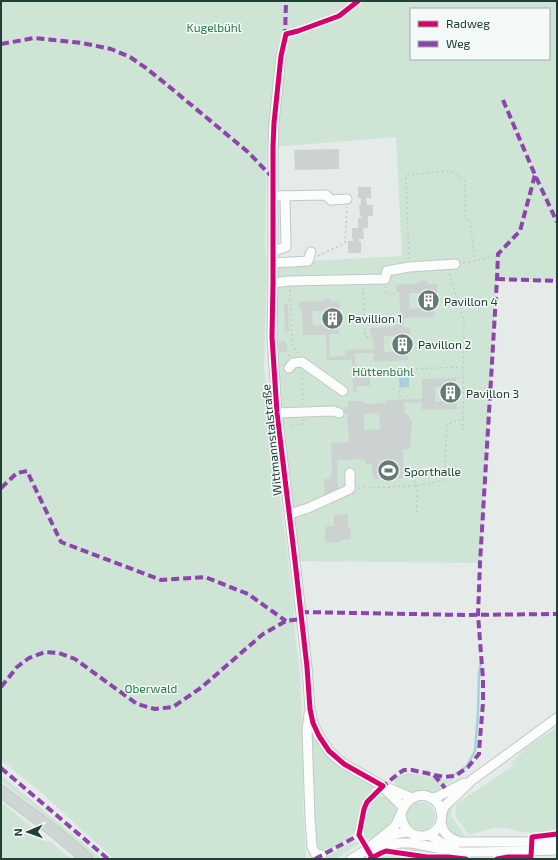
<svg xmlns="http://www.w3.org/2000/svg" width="558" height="860" viewBox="0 0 558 860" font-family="'Exo 2',sans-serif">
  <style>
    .green { fill: #cee4d5; fill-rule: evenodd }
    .water { fill: #a5d2d9 }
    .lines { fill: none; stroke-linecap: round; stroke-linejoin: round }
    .stream { stroke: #a5d2d9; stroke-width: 2.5 }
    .building { fill: #ccd2d0; fill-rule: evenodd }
    .minor-casing { stroke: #c2c8c5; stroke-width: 11 }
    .major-casing { stroke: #c1cac7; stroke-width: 13 }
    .path { stroke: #c1cbc7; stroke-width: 1.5; stroke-dasharray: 2 3; stroke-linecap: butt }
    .minor { stroke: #fbfcfc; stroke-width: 9 }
    .major { stroke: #ced6d4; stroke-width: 11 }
    .quiet { stroke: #8e44ad; stroke-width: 4; stroke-dasharray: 8 4; stroke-linecap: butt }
    .cycleway-casing { stroke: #f3f9f6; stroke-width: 8 }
    .cycleway { stroke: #d6006c; stroke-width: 5 }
    .labels { text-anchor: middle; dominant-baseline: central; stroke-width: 3; stroke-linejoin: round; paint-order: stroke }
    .park-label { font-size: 12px; fill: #2b7749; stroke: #f3f9f6 }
    .poi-label { font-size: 12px; fill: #223f37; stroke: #f3f9f6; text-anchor: start }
    .street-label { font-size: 12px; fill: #223f37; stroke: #f3f9f6 }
  </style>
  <rect width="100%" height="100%" fill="#e5ebe8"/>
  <!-- green -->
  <g class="green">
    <path d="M1,1H557V281L497,280L480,563L295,561L274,369L273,263L402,256L396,137L273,147L279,66L267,147L265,243L267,270L264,368L270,412L275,467L280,495L294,608L295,633L300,674L303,732V806L306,857L305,859H114L71,820L44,795L1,760ZM411,9H549V59H411Z"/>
    <path d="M557,727V832L538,835L505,828H494L469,835L455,816L456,804L513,766L511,763L526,748Z"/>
    <path d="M310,735H314L322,751L341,767L371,784L373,788L372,791L363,805L358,829L351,836L325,853L320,852L314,844Z"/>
    <path d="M408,773L450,780L455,778V779L439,789L441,792C433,793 428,791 421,791C417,791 414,792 411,792C404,793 398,788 394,783C395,776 401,774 408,773Z"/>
    <path d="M1,775L102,859H93L27,801L1,781Z"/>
    <path d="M379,796C385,796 391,798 394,804C405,820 382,832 372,839L370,838L367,840L363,833L365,811L369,802L375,797Z"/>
    <circle cx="421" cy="816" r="14"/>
    <path d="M1,802L71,859H5L1,857Z"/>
    <path d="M450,804L452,806L451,816L465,835L463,839C459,837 453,835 450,833C442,825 446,813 450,804Z"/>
    <path d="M354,841L358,842L359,844L339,857L336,859H323L342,847Z"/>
    <path d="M398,846L410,847L445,853V855L385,849Z"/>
    <path d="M384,854L419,857L412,859H375Z"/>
  </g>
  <!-- water -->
  <path class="water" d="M399,373H409V387L400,388Z"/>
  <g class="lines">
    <!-- stream -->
    <path class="stream" d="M456,774L467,766L475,751L478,713L479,673L481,663"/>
  </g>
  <!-- building -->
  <g class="building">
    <path d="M339,149V169L295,170L294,150Z"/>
    <path d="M358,187H371V198H366L367,205H373V216H368V228H363L364,239H359V242H361V253H348V241H353V239H352V228H358V218H361V216H360L359,205H361V198H358Z"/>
    <path d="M419,281H427V284H437L438,308H435V317L404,318V328L410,327L411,351H408V360L374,362L373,335H370V328L393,327V325L401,324L399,292H396V285L419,283ZM409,293H421L422,308L410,309ZM384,336H394L395,352H384Z"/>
    <path d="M323,299H331V302L339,301L340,325H338L339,334H329L330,357L345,356V350L373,349V353H355L356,375L370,374V386H356L357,392H353L352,360H327L326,335H303L302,309H299V302L323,301ZM312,311H324V325L313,326Z"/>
    <path d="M284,304H288L289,331H285Z"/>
    <path d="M279,341H285L288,350L279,353Z"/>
    <path d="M456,378L457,409L422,410V402L404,403L405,414H408L412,422L410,449H403L404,478L373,479L372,464H366L365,459L337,460L338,491L325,497L324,479H330V476H332L331,443L349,442L347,414L343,413L345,407H348V401H363L364,404L387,403V400L422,399V379ZM435,387H443V401L435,402ZM379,413L380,429L364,430V414Z"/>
    <path d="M348,514V527H350L351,539L341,540V542L325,543V527L334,526V515Z"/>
  </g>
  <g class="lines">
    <defs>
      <g id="minor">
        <path d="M281,56L274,123L273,147V283L272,337L277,413L295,561L307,667L310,709L313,723L319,736L329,751L336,758L344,764L383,786L412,798"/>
        <path d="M273,196L326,195L331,200L347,199"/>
        <path d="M273,251L286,247L285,196"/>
        <path d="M273,263L308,261L311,252"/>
        <path d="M273,283L289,281L385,279L387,271L409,267L455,264"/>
        <path d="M289,368L293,363L302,362L343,391"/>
        <path d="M277,413L333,411L339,413"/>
        <path d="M290,514L308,508L350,489V473"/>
        <path d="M309,714L307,730L310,818L312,847L315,853L322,855"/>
        <path d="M385,789L403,807"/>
        <path d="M431,798L437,797L464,783"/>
        <path d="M442,813L444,807L472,780L557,718"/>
        <path d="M441,823C444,835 449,838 460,842H557"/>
        <path d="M429,835L442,843L455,848"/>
        <path d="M385,839C392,835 401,832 409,832"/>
        <path d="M367,849C376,842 385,835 393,828C403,818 400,802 415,797C419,795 423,795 427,796C433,798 438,802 440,808C451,836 405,851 401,814"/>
        <path d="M361,853L386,845L400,843H412L457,852H481L557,850"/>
        <path d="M351,859L365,851"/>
      </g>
      <path id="major" d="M1,791L55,832L87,859"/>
    </defs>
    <!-- minor casing -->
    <use href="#minor" class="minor-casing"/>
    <!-- major casing -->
    <use href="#major" class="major-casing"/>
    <!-- path -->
    <g class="path">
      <path d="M318,256L345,243L347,207"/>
      <path d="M409,259L406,175L450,171L465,181V219L470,220L475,261"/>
      <path d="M463,263C475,261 487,259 498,254"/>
      <path d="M385,286L386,294H398"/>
      <path d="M363,288L365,337H372"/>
      <path d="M290,289L292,346L299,354"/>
      <path d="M285,351L290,356"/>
      <path d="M399,370L400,400"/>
      <path d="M356,371L462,367"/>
      <path d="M302,373L303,404"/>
      <path d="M463,419V430"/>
      <path d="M292,426L304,424V419"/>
      <path d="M358,488L416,486L444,480L447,424L463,419L464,321L449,272"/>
      <path d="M417,496L422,498"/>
      <path d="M417,512L416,486L411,470L419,469"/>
    </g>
    <!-- minor -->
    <use href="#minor" class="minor"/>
    <!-- major -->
    <use href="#major" class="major"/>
    <!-- quiet -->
    <g class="quiet">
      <path d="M285,37L286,1"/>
      <path d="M1,44L34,38L82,43L111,49L130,57L146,68L166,84L248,152L273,178"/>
      <path d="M503,100L535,175L557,222"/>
      <path d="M497,279L557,281"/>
      <path d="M1,488L17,473L27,471L61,542L161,580L205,577L248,594L286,621"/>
      <path d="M301,612L465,615L557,614"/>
      <path d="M1,687L17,667L29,658L45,652L59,653L75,659L137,704L155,709L173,707L202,687L263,634L286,621L301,619"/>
      <path d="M1,768L108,859"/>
      <path d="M434,775L445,788"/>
      <path d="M381,788L399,773L404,770H412L444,777L455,776L468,767L479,754V751L483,703V679L478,615L480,563L497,279L498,254L520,231L535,175"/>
      <path d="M315,859L359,835"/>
    </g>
    <defs>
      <g id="cycleway">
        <path d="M358,1L339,16L298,31L286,34L281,56L274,123L273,147V283L272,337L277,413L295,561L307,667L310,709L313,723L319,736L329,751L344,764L383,786L367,802L364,809L359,835L373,859"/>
        <path d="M370,859L381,853L386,851L427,857H448L466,859"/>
        <path d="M497,859L508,857H531L532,837L557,834"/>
      </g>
    </defs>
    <!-- cycleway casing -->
    <use href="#cycleway" class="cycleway-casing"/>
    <!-- cycleway -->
    <use href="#cycleway" class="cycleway"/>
  </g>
  <!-- icons -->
  <defs>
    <symbol id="building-disc" viewBox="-11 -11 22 22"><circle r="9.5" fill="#667b75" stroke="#f3f9f6"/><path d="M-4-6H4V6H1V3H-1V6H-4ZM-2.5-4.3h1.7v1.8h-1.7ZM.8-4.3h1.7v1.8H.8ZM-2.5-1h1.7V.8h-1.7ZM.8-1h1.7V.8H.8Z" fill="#fff"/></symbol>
    <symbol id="stadium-disc" viewBox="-11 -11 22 22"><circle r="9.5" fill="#667b75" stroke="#f3f9f6"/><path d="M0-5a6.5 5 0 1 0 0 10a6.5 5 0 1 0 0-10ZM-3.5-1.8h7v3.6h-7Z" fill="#fff"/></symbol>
  </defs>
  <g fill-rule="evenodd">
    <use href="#building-disc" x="416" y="288" width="25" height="25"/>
    <use href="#building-disc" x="320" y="306" width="25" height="25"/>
    <use href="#building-disc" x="390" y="332" width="25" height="25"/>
    <use href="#building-disc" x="438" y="380" width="25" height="25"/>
    <use href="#stadium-disc" x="376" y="458" width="25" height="25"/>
  </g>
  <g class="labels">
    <!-- park labels -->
    <g class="park-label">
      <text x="214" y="27">Kugelbühl</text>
      <text x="383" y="371">Hüttenbühl</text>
      <text x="151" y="688">Oberwald</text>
    </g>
    <!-- poi labels -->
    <g class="poi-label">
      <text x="444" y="301">Pavillon 4</text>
      <text x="348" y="318">Pavillion 1</text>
      <text x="418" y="344">Pavillon 2</text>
      <text x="466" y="393">Pavillon 3</text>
      <text x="404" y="471">Sporthalle</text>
    </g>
    <!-- street labels -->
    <g class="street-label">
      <text transform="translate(271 440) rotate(-96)">Wittmannstalstraße</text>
    </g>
  </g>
  <!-- border -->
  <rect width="558" height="860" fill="none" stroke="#223f37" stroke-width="4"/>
  <!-- legend -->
  <rect x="410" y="8" width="140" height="52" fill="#f3f9f6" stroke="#9fafaa"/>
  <rect x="418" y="21" width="20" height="6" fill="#d6006c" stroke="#9fafaa"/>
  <text x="446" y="28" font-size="12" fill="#223f37">Radweg</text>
  <rect x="418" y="41" width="20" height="6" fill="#8e44ad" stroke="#9fafaa"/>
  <text x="446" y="48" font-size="12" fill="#223f37">Weg</text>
  <!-- north arrow -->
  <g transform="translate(28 832) rotate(268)" stroke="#f3f9f6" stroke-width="3" paint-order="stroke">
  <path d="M0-3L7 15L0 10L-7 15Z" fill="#223f37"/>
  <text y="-6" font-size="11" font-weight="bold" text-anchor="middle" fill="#223f37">N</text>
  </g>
</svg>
